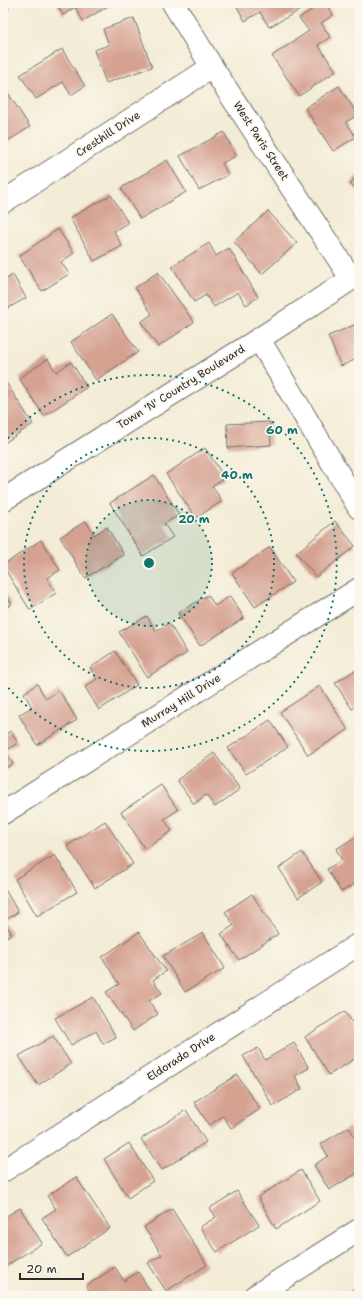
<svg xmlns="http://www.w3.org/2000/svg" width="362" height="1299" viewBox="0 0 362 1299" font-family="'Shantell Sans',sans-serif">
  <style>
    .building { fill: #d5a191 }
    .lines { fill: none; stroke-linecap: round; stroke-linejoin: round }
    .minor-casing { stroke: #716f67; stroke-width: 24 }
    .tertiary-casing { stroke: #716f67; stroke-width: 24 }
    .minor { stroke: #fff; stroke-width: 22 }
    .tertiary { stroke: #fff; stroke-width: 22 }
    .ring { fill: none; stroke: #0f766e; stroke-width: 2; stroke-dasharray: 2 4 }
    .labels { text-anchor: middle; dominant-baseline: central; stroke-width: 3.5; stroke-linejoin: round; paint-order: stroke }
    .street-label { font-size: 11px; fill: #2b2b2b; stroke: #fbf7ec }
    .centre { fill: #0f766e; stroke: #fbf7ec; stroke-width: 2 }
    .ring-label { font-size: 12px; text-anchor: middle; font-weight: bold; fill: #0f766e; stroke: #fbf7ec; stroke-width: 3.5; stroke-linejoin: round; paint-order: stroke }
  </style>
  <rect width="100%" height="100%" fill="#fbf7ec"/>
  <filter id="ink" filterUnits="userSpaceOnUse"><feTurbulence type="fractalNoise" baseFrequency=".025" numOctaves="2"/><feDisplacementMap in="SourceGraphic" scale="8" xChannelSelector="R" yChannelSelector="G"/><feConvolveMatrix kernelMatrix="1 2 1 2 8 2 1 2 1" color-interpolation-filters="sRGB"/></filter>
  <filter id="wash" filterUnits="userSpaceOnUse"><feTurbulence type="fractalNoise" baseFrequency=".012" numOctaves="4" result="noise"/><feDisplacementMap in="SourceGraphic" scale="16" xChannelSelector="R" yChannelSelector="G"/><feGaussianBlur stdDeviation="0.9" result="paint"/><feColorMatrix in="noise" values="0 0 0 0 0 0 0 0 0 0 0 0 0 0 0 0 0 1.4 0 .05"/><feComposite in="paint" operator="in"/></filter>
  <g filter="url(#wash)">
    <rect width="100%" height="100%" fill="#f3ecd6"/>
    <g id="blocks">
      <!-- building -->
      <g class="building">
        <path d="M3,3H6L9,9L3,12Z"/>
        <path d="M56,3H113L83,21L75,7L63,15Z"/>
        <path d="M235,3H296L300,10L269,27L260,12L245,21Z"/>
        <path d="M322,3H325L333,15L321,23L330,37L318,45L336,71L299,96L272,56L309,31L299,18Z"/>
        <path d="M134,18L152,67L106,83L94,50L109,45L103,29Z"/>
        <path d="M62,49L85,86L71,95L63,82L36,99L20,75Z"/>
        <path d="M339,86L358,115L346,122L356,137L333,151L305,108Z"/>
        <path d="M6,90L30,127L3,144V92Z"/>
        <path d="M224,132L236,156L222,163L228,175L199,190L180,156Z"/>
        <path d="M167,160L186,192L140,219L121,188Z"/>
        <path d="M359,173V191L350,184Z"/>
        <path d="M111,195L128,223L114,231L122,246L94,261L70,218Z"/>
        <path d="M268,211L297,243L262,274L234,242Z"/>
        <path d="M58,229L74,253L61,262L69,274L42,291L19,256Z"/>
        <path d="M209,243L216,256L229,248L258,297L246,305L238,292L214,307L206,295L194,302L172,266Z"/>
        <path d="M158,272L194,322L158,347L141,322L152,314L135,288Z"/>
        <path d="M13,275L26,298L3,311V281Z"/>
        <path d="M112,314L138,352L96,380L71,342Z"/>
        <path d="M359,323V358L341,366L328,336Z"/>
        <path d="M48,359L56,372L71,362L87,387L44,416L19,378Z"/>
        <path d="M3,378L33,424L3,444Z"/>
        <path d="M270,422L271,445L228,448L227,424Z"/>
        <path d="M205,448L225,478L212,486L222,501L196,518L166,474Z"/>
        <path d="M154,475L179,515L164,524L173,537L143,556L110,503Z"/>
        <path d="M86,521L94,535L107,527L124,555L85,578L60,537Z"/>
        <path d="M335,521L355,546L316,577L296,553Z"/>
        <path d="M41,540L60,570L47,578L56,593L30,610L3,566V565Z"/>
        <path d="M270,547L293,582L255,607L232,573Z"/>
        <path d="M3,591L12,604L3,610Z"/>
        <path d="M208,595L215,606L230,596L244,618L200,646L178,613Z"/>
        <path d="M147,616L156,631L169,623L187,653L147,677L119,632Z"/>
        <path d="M115,651L137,685L99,710L85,687L97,679L90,668Z"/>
        <path d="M359,668V705L352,709L335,683Z"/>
        <path d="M37,684L46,699L59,690L77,720L37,745L19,715L32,707L24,693Z"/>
        <path d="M320,686L348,730L308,755L280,712Z"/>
        <path d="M270,720L288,747L246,774L228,748Z"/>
        <path d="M11,731L18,743L5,751L13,764L3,770V735Z"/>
        <path d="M214,753L240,789L215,807L206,795L194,804L177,780Z"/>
        <path d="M161,785L178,810L164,819L172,831L145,849L121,812Z"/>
        <path d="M105,821L133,864L95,888L67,846Z"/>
        <path d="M359,835V881L341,892L327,869L342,860L336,849Z"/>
        <path d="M302,852L322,882L298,898L279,868Z"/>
        <path d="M55,855L77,892L37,916L15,879Z"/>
        <path d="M3,886L18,912L4,921L12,934L3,939Z"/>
        <path d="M252,894L278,934L239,960L221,934L234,925L225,912Z"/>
        <path d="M139,932L166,971L153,980L162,993L149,1001L158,1014L133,1031L106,992L119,984L102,957Z"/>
        <path d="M203,933L225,968L185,992L163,956Z"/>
        <path d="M93,997L116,1037L103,1044L96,1031L71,1045L55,1018Z"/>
        <path d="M345,1011L359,1033V1056L329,1075L305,1037Z"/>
        <path d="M53,1036L71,1064L38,1085L19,1056Z"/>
        <path d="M294,1043L309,1068L295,1076L302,1089L273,1106L243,1056L258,1048L265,1060Z"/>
        <path d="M237,1075L260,1109L231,1128L223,1116L209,1125L194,1102Z"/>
        <path d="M186,1110L206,1142L162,1170L141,1139Z"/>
        <path d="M349,1127L359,1145V1172L329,1190L314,1165L328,1156L321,1144Z"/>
        <path d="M129,1143L153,1181L128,1198L104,1159Z"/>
        <path d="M301,1170L320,1201L276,1229L258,1197Z"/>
        <path d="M76,1177L110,1228L67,1257L42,1218L56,1209L47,1196Z"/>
        <path d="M237,1191L259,1225L217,1252L200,1227L216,1217L210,1208Z"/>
        <path d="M20,1208L42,1243L3,1268V1218Z"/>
        <path d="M172,1209L207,1265L166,1291L148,1263L162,1255L144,1227Z"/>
        <path d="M115,1267L124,1281L138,1272L154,1296H93L86,1286Z"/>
        <path d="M359,1286V1296H342Z"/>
      </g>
    </g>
  </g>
  <g filter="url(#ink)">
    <use href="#blocks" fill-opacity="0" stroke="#716f67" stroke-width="1"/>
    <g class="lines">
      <defs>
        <g id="minor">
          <path d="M173,3L212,67L351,278"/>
          <path d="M3,202L212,67"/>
          <path d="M259,339L359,508"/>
          <path d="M3,813L359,589"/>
          <path d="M3,1171L359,944"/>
          <path d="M255,1296L359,1230"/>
        </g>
        <path id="tertiary" d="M3,500L259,339L359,274"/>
      </defs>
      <!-- minor casing -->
      <use href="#minor" class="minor-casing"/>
      <!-- tertiary casing -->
      <use href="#tertiary" class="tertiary-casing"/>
      <!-- minor -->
      <use href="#minor" class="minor"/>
      <!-- tertiary -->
      <use href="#tertiary" class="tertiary"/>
    </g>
  </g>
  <!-- distance rings -->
  <circle cx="149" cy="563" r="63" fill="#0f766e" fill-opacity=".12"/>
  <g class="ring">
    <circle cx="149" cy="563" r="63"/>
    <circle cx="149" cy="563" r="125"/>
    <path d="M4 443A188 188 0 1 1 4 683"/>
  </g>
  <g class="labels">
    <!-- street labels -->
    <g class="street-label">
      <text transform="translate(108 134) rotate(-33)">Cresthill Drive</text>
      <text transform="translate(261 141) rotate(57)">West Paris Street</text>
      <text transform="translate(181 387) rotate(-32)">Town 'N' Country Boulevard</text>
      <text transform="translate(181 701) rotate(-32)">Murray Hill Drive</text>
      <text transform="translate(181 1057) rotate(-33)">Eldorado Drive</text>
    </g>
  </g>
  <circle cx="149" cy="563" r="6" class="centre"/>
  <g class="ring-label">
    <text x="282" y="434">60 m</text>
    <text x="237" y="479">40 m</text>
    <text x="194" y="523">20 m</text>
  </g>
  <!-- margin -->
  <rect width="362" height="1299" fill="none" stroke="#fbf7ec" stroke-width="16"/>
  <!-- scale -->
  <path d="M20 1273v6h63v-6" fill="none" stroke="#2b2b2b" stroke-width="2"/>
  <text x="26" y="1273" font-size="12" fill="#2b2b2b" stroke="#fbf7ec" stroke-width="3" paint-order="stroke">20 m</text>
</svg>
